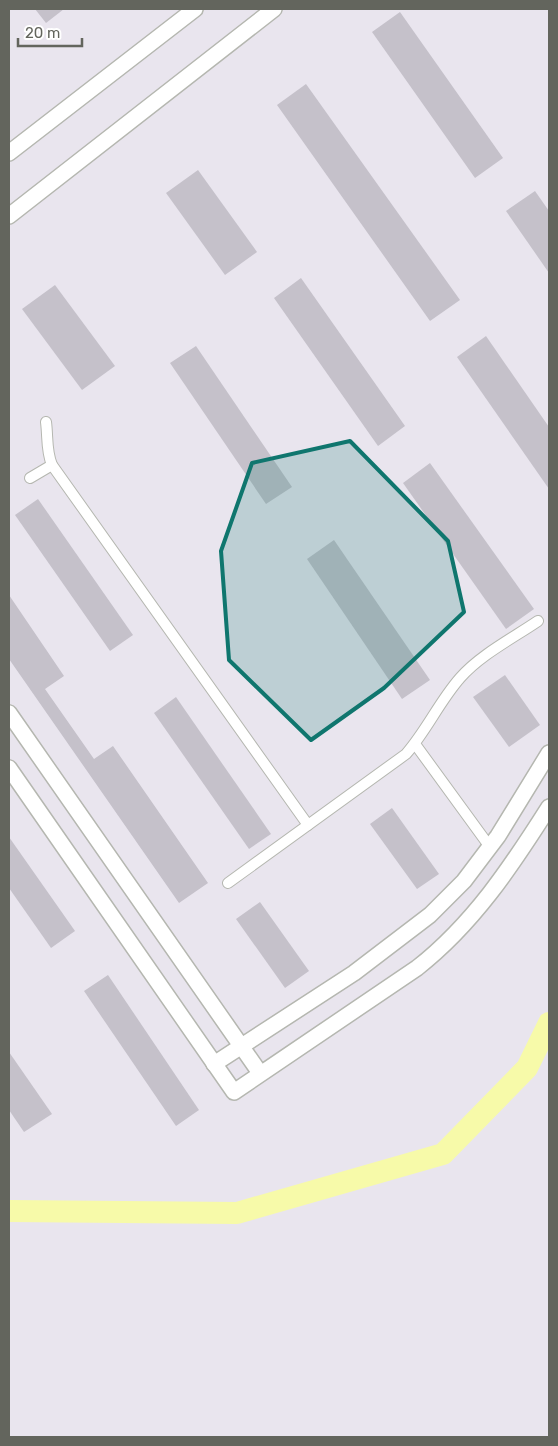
<svg xmlns="http://www.w3.org/2000/svg" width="558" height="1446" viewBox="0 0 558 1446" font-family="Rubik,sans-serif">
  <style>
    .lines { fill: none; stroke-linecap: round; stroke-linejoin: round }
    .canal { stroke: #f7faa9; stroke-width: 22 }
    .building { fill: #c5c1ca }
    .service-casing { stroke: #b5b7b0; stroke-width: 12 }
    .minor-casing { stroke: #b5b7b0; stroke-width: 18 }
    .tertiary-casing { stroke: #b5b7b0; stroke-width: 18 }
    .service { stroke: #fff; stroke-width: 10 }
    .minor { stroke: #fff; stroke-width: 15 }
    .tertiary { stroke: #fff; stroke-width: 15 }
    .marked { fill: #0f766e; fill-opacity: 0.2; stroke: #0f766e; stroke-width: 4; stroke-linejoin: round }
  </style>
  <rect width="100%" height="100%" fill="#e9e5ee"/>
  <g class="lines">
    <!-- canal -->
    <path class="canal" d="M9,1211L237,1213L443,1154L527,1068L549,1023"/>
  </g>
  <!-- building -->
  <g class="building">
    <path d="M35,9H64L46,23Z"/>
    <path d="M400,12L503,158L475,178L372,32Z"/>
    <path d="M306,84L460,300L430,321L277,105Z"/>
    <path d="M198,170L257,252L225,275L166,193Z"/>
    <path d="M535,191L549,211V273L506,211Z"/>
    <path d="M301,278L405,426L378,446L274,298Z"/>
    <path d="M55,285L115,366L82,390L22,309Z"/>
    <path d="M486,336L549,427V489L457,357Z"/>
    <path d="M196,346L292,487L266,504L170,363Z"/>
    <path d="M430,463L534,609L506,629L403,483Z"/>
    <path d="M38,499L133,635L110,651L15,515Z"/>
    <path d="M334,540L430,680L402,699L307,559Z"/>
    <path d="M9,595L64,676L45,689L94,759L113,746L208,883L179,903L9,659Z"/>
    <path d="M505,675L540,725L509,747L473,697Z"/>
    <path d="M176,697L271,834L249,849L154,713Z"/>
    <path d="M392,808L439,874L417,889L370,824Z"/>
    <path d="M9,837L75,931L51,948L9,888Z"/>
    <path d="M260,902L309,971L285,988L236,919Z"/>
    <path d="M108,975L199,1110L176,1126L84,991Z"/>
    <path d="M9,1052L52,1114L24,1132L9,1110Z"/>
  </g>
  <g class="lines">
    <defs>
      <g id="service">
        <path d="M46,422C48,437 46,451 52,465L308,825"/>
        <path d="M30,478L52,465"/>
        <path d="M415,744L490,847"/>
        <path d="M228,883L406,754C427,730 439,702 460,678C480,655 513,638 538,621"/>
      </g>
      <g id="minor">
        <path d="M9,713L260,1073"/>
        <path d="M9,768L234,1092L417,968C473,924 511,867 549,807"/>
        <path d="M214,1064L354,973L430,915L464,881L498,836L549,753"/>
      </g>
      <g id="tertiary">
        <path d="M9,153L195,9"/>
        <path d="M9,216L274,9"/>
      </g>
    </defs>
    <!-- service casing -->
    <use href="#service" class="service-casing"/>
    <!-- minor casing -->
    <use href="#minor" class="minor-casing"/>
    <!-- tertiary casing -->
    <use href="#tertiary" class="tertiary-casing"/>
    <!-- service -->
    <use href="#service" class="service"/>
    <!-- minor -->
    <use href="#minor" class="minor"/>
    <!-- tertiary -->
    <use href="#tertiary" class="tertiary"/>
  </g>
  <!-- marked area -->
  <path class="marked" d="M350,441L448,541L464,612L384,688L311,740L229,660L221,551L252,463Z"/>
  <!-- border -->
  <rect width="558" height="1446" fill="none" stroke="#63655d" stroke-width="20"/>
  <!-- scale -->
  <path d="M18 38v8h64v-8" fill="none" stroke="#63655d" stroke-width="2.5"/>
  <text x="25" y="38" font-size="15" fill="#63655d" stroke="#ffffff" stroke-width="4" paint-order="stroke">20 m</text>
</svg>
